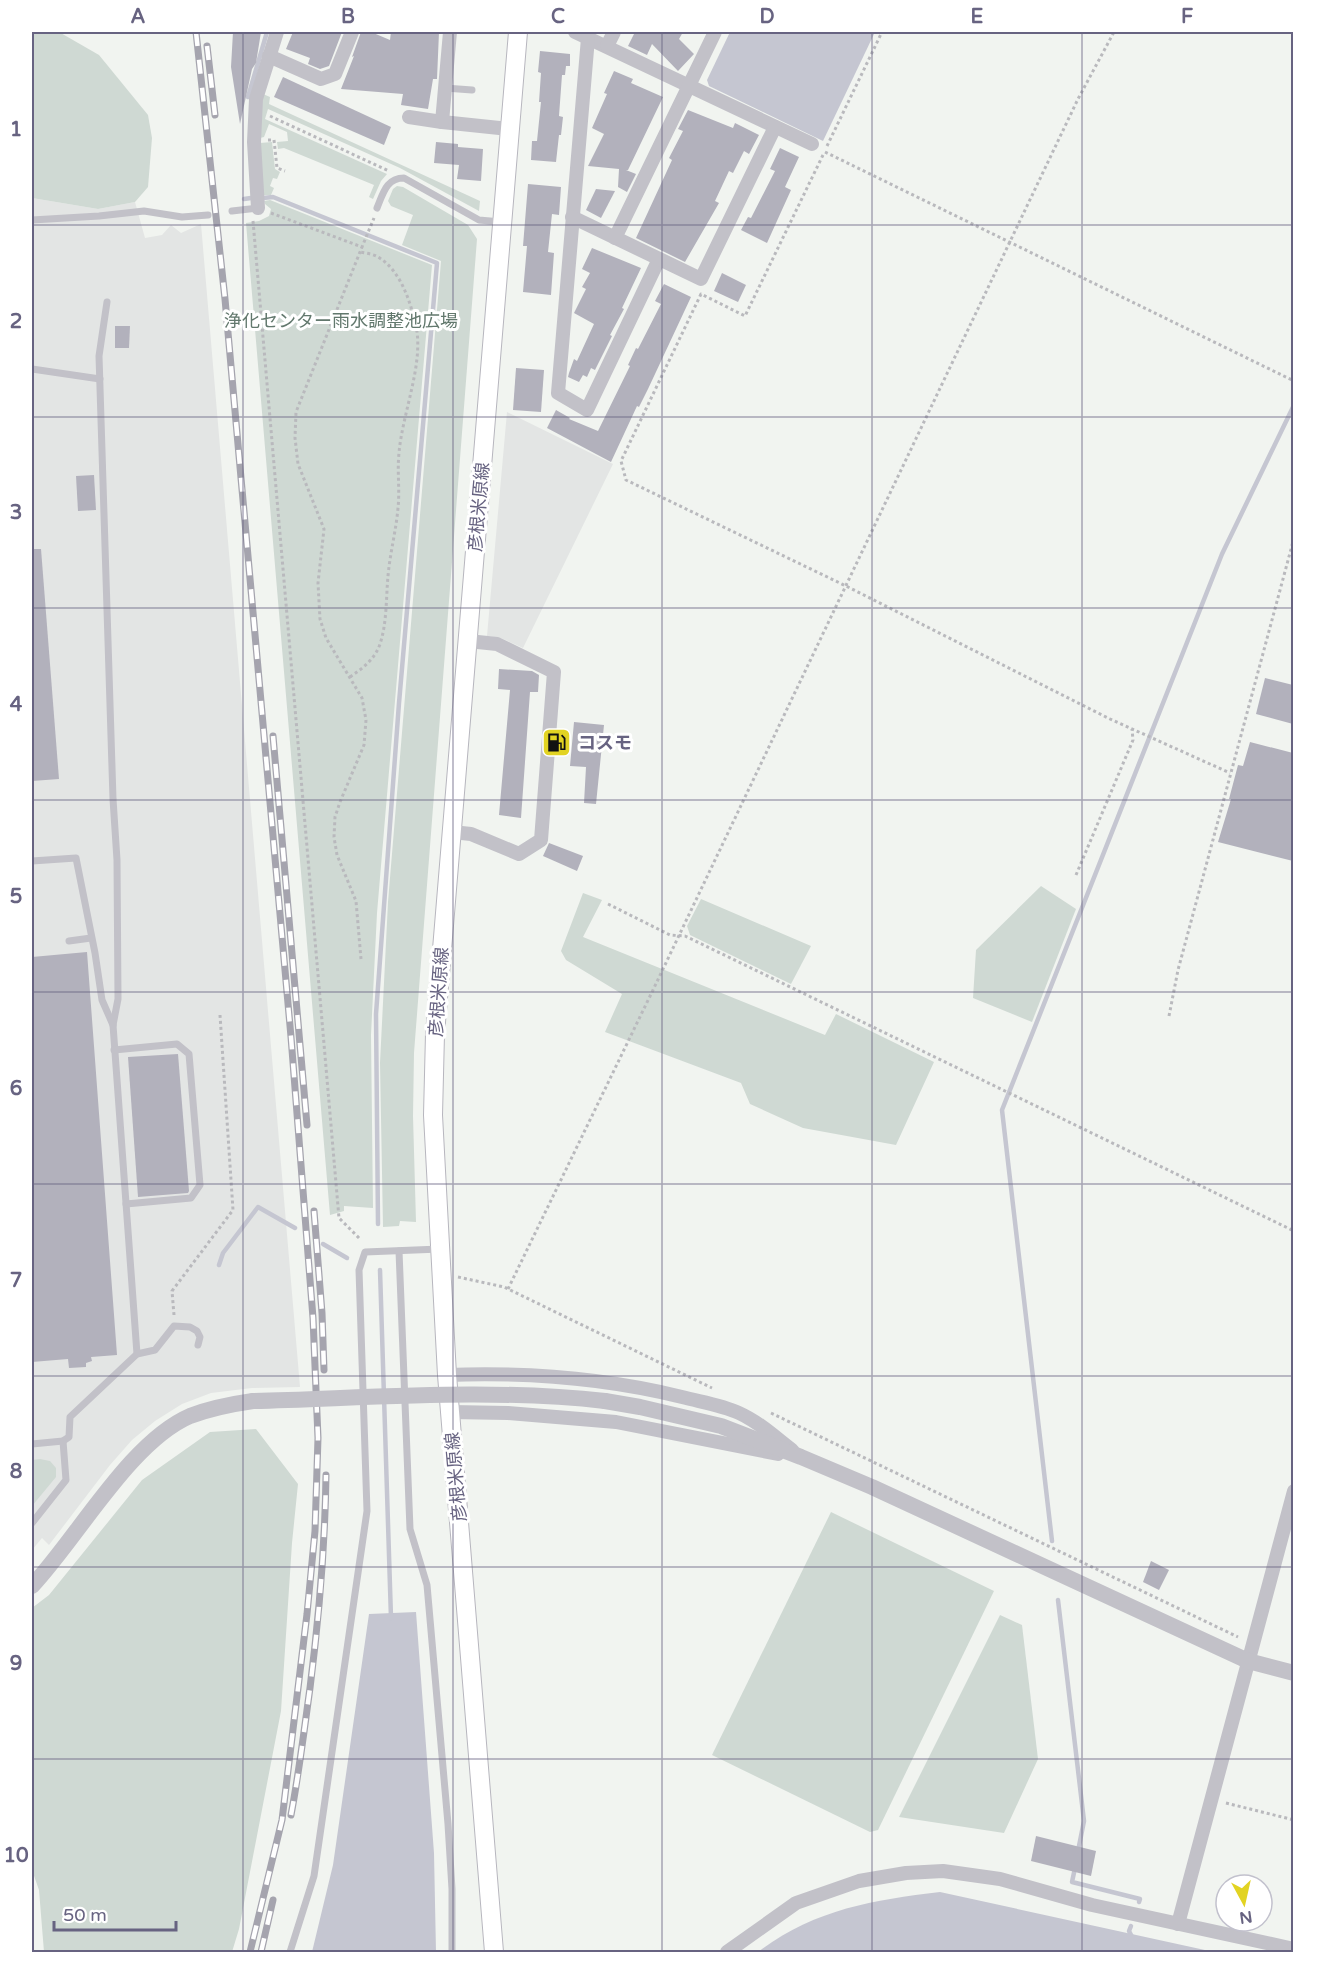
<svg xmlns="http://www.w3.org/2000/svg" width="1325" height="1984" viewBox="0 0 1325 1984" font-family="'Varela Round','Noto Sans JP',sans-serif">
  <style>
    .built { fill: #e3e5e4 }
    .green { fill: #cfd9d3 }
    .water { fill: #c5c6d1 }
    .lines { fill: none; stroke-linecap: round; stroke-linejoin: round }
    .stream { stroke: #c5c6d1; stroke-width: 4.5 }
    .building { fill: #b2b1bc }
    .secondary-casing { stroke: #b7b6be; stroke-width: 20 }
    .path { stroke: #b9b9bd; stroke-width: 3; stroke-dasharray: 3 3; stroke-linecap: butt }
    .service { stroke: #c2c1c8; stroke-width: 7 }
    .minor { stroke: #c2c1c8; stroke-width: 14 }
    .tertiary { stroke: #c2c1c8; stroke-width: 16 }
    .secondary { stroke: #fff; stroke-width: 18 }
    .rail-casing { stroke: #a5a4ae; stroke-width: 7 }
    .rail { stroke: #fff; stroke-width: 4.5; stroke-dasharray: 14; stroke-linecap: butt }
    .tertiary-bridge { stroke: #c2c1c8; stroke-width: 16 }
    .grid { fill: none; stroke: #676381; stroke-width: 1.5; stroke-opacity: 0.55 }
    .labels { text-anchor: middle; dominant-baseline: central; stroke-width: 6; stroke-linejoin: round; paint-order: stroke }
    .park-label { font-size: 18px; fill: #62786d; stroke: #fff }
    .street-label { font-size: 18px; fill: #676381; stroke: #fff }
    .poi-label { font-size: 18px; font-weight: bold; fill: #676381; stroke: #fff; text-anchor: start }
    .neatline { fill: none; stroke: #676381; stroke-width: 2 }
    .grid-label { font-size: 20px; text-anchor: middle; font-weight: bold; fill: #676381 }
  </style>
  <rect width="100%" height="100%" fill="#f1f4f0"/>
  <!-- built -->
  <g class="built">
    <path d="M32,198L98,209L135,202L145,238L162,235L171,225L181,233L201,224L300,1387L252,1388L211,1393L182,1404L155,1421L132,1440L110,1465L49,1545L42,1538L32,1550Z"/>
    <path d="M507,412L613,464L523,648L501,638L487,636Z"/>
  </g>
  <!-- green -->
  <g class="green">
    <path d="M32,32H59L99,55L148,115L152,138L148,187L135,202L98,209L32,198Z"/>
    <path d="M263,94L270,97L269,104L480,201L479,211L400,168L268,109L265,119L387,174L381,181L373,199L369,197L374,185L284,148L278,149L277,142L288,141L287,132L269,124L264,137L260,138V143L272,142L275,169L280,172L277,179L273,178L270,186L274,188L271,195H261L257,154Z"/>
    <path d="M397,186L403,187L468,225L477,239L414,1053L413,1116L416,1222L400,1221L399,1226L383,1227L380,1063L388,902L441,261L402,245L413,215L391,206L388,201L393,189Z"/>
    <path d="M270,200L432,265L377,913L371,1035L373,1208L344,1206V1211L330,1215L246,223L259,221L269,216L271,209L265,204L264,201Z"/>
    <path d="M1041,886L1076,909L1032,1022L973,998L976,950Z"/>
    <path d="M583,893L602,900L583,937L825,1035L836,1014L934,1062L896,1145L803,1128L750,1104L741,1083L605,1032L622,994L566,960L561,951Z"/>
    <path d="M701,899L811,946L791,984L690,935L687,926Z"/>
    <path d="M256,1429L298,1484L292,1543L281,1711L239,1929L232,1952H44L39,1890L32,1870V1608L49,1595L142,1480L210,1432Z"/>
    <path d="M40,1459L50,1461L56,1468V1477L32,1506V1460Z"/>
    <path d="M831,1512L994,1591L878,1830L870,1832L712,1755Z"/>
    <path d="M1000,1615L1022,1625L1038,1759L1004,1833L899,1817Z"/>
  </g>
  <!-- water -->
  <g class="water">
    <path d="M730,32H875L823,141L709,86L707,80Z"/>
    <path d="M416,1612L434,1853L436,1952H312L333,1865L369,1614Z"/>
    <path d="M940,1892L1214,1952H758C813,1910 872,1900 940,1892Z"/>
  </g>
  <g class="lines">
    <!-- stream -->
    <g class="stream">
      <path d="M248,97L267,32"/>
      <path d="M263,198L273,197L437,263L399,703L376,1014L378,1224"/>
      <path d="M244,199L251,198"/>
      <path d="M323,1244L347,1258"/>
      <path d="M219,1265L223,1253L258,1207L295,1228"/>
      <path d="M380,1270L391,1618"/>
      <path d="M1052,1541L1002,1110L1222,554L1294,405"/>
      <path d="M1058,1600L1084,1821L1078,1851"/>
      <path d="M1075,1868L1072,1882L1140,1899L1139,1902"/>
      <path d="M1131,1926L1129,1931L1132,1937"/>
    </g>
  </g>
  <!-- building -->
  <g class="building">
    <path d="M233,32H261L256,63L252,69L240,124L231,67Z"/>
    <path d="M293,32H342L329,66L320,69L308,64L310,58L286,49Z"/>
    <path d="M361,32H371L390,40L391,32H439L437,79H433L428,109L401,105L403,94L341,89L354,56L352,57Z"/>
    <path d="M635,32H683L679,39L694,54L678,71L652,44L647,55L628,46Z"/>
    <path d="M540,51L570,54V66H566L565,75H562L559,116L563,117L561,135H559L556,162L531,160L532,141H537L541,102H539L541,73L538,72Z"/>
    <path d="M614,71L633,79L631,83L663,97L628,170H626L636,174L627,192L618,187L619,169L588,166L604,134L592,128L607,94L604,93Z"/>
    <path d="M283,77L391,127L384,145L274,97Z"/>
    <path d="M688,110L733,128L735,123L759,135L749,154L744,151L733,173L729,171L715,201L719,203L685,262L636,238L672,160L669,158L683,131L678,129Z"/>
    <path d="M436,142L458,144V147L483,149L481,181L457,179L459,165L434,163Z"/>
    <path d="M780,148L799,157L785,187L791,190L767,243L741,230L748,217L751,218L775,171L770,169Z"/>
    <path d="M528,184L561,187L559,215L552,214L548,252L554,253L551,295L523,292L527,246H523Z"/>
    <path d="M596,189L615,191L601,218L586,210Z"/>
    <path d="M592,248L641,268L622,308L624,309L610,335L612,336L595,370L591,368L587,377L583,375L579,382L568,377L569,373L574,359L577,361L594,324L574,313L586,289L582,287L590,273L582,269Z"/>
    <path d="M722,273L746,285L738,302L714,291Z"/>
    <path d="M664,284L691,297L648,389L639,407L637,406L611,462L547,428L556,410L570,418L569,419L598,431L630,366L628,365L636,348L638,349L661,304L655,301Z"/>
    <path d="M115,326H130L129,348H115Z"/>
    <path d="M516,368L544,370L541,412L513,410Z"/>
    <path d="M94,475L96,510L78,511L76,476Z"/>
    <path d="M32,549H41L59,779L32,781Z"/>
    <path d="M499,669L532,671L539,675L538,692H530L521,818L499,815L510,690L498,689Z"/>
    <path d="M1265,678L1293,685V724L1256,714Z"/>
    <path d="M574,722L604,725L596,804L584,803L586,767L570,766Z"/>
    <path d="M1250,742L1293,753V861L1218,842L1231,799H1229L1238,765L1243,766Z"/>
    <path d="M549,843L583,856L577,871L543,856Z"/>
    <path d="M87,952L117,1355L91,1357L92,1361L86,1363V1367L69,1368L68,1359L32,1362V957Z"/>
    <path d="M178,1054L189,1191L188,1193L138,1197L128,1057Z"/>
    <path d="M1151,1561L1169,1570L1159,1590L1143,1582Z"/>
    <path d="M1036,1836L1096,1851L1091,1876L1031,1861Z"/>
  </g>
  <g class="lines">
    <defs>
      <path id="secondary" d="M494,1952L447,1375L433,1115L435,1034L518,32"/>
    </defs>
    <!-- secondary casing -->
    <use href="#secondary" class="secondary-casing"/>
    <!-- path -->
    <g class="path">
      <path d="M270,116L389,171"/>
      <path d="M268,140H274L277,168L285,171"/>
      <path d="M827,146L882,32"/>
      <path d="M825,152L1294,381"/>
      <path d="M823,155L745,316L701,294L621,461L626,480L846,586L1110,719L1230,773"/>
      <path d="M271,213L362,247L374,218"/>
      <path d="M253,221L339,1218L360,1239"/>
      <path d="M350,677C363,668 375,659 380,644C387,623 386,598 388,576C390,553 396,531 398,508C400,490 397,472 399,453C402,416 422,368 417,332C412,306 402,271 378,257C373,254 366,253 360,252"/>
      <path d="M1076,875L1133,740L1132,729"/>
      <path d="M608,904L670,935L685,936L1294,1231"/>
      <path d="M361,959L356,901L337,855L334,837L335,817L340,802L364,745L366,720L362,698L326,638L320,619L318,583L324,529L298,464L295,438L296,412L362,247"/>
      <path d="M1169,1016L1178,970L1294,538"/>
      <path d="M458,1277L504,1287L712,1388"/>
      <path d="M508,1289L653,990L1078,99L1114,32"/>
      <path d="M174,1315L172,1291L233,1210L220,1015"/>
      <path d="M771,1413L1238,1637"/>
      <path d="M1226,1803L1294,1820"/>
    </g>
    <!-- service -->
    <g class="service">
      <path d="M445,88L472,90"/>
      <path d="M377,208C383,194 386,178 404,178L479,220L501,222"/>
      <path d="M232,211L258,208"/>
      <path d="M32,220L99,216L144,211L182,217L208,215"/>
      <path d="M107,302L99,356L113,799L117,860L118,999L113,1025L137,1354"/>
      <path d="M32,369L100,379"/>
      <path d="M32,861L76,858L95,953L102,1000L113,1025"/>
      <path d="M69,941L91,938"/>
      <path d="M114,1050L177,1044L189,1054L200,1185L191,1198L126,1204"/>
      <path d="M399,1251L410,1529L427,1585L448,1824L452,1889V1952"/>
      <path d="M32,1444L63,1441L69,1437L70,1417L137,1354L155,1350L174,1326L190,1327L197,1331L200,1337L198,1345"/>
      <path d="M32,1523L66,1480L63,1441"/>
      <path d="M290,1952L314,1876L367,1511L359,1270L365,1252L440,1249"/>
    </g>
    <!-- minor -->
    <g class="minor">
      <path d="M575,32L812,144"/>
      <path d="M588,38L558,393L587,410L659,259"/>
      <path d="M607,46L614,32"/>
      <path d="M269,56L321,79L335,74L352,32"/>
      <path d="M409,117L442,122L509,129"/>
      <path d="M442,122L450,32"/>
      <path d="M258,208L254,142L256,99L277,32"/>
      <path d="M572,217L701,279L775,127"/>
      <path d="M615,238L715,32"/>
      <path d="M452,832L471,834L519,854L541,840L554,672L497,644L468,641"/>
      <path d="M447,1375C526,1372 605,1378 682,1397C701,1402 722,1405 739,1413C759,1422 775,1437 792,1450"/>
      <path d="M451,1412L508,1413L616,1422L778,1454"/>
      <path d="M1178,1924L1294,1491"/>
      <path d="M727,1952L796,1903L859,1881L906,1873L943,1871L1000,1879L1092,1905L1294,1949"/>
    </g>
    <!-- tertiary -->
    <g class="tertiary">
      <path d="M605,1401L640,1407L721,1426L801,1457L872,1487L1248,1661L1294,1673"/>
      <path d="M32,1586C78,1537 130,1442 190,1416C211,1408 232,1404 253,1401"/>
    </g>
    <!-- secondary -->
    <use href="#secondary" class="secondary"/>
    <defs>
      <g id="rail">
        <path d="M196,32L225,299L291,1037L313,1318L318,1438L315,1531L307,1614L282,1820L250,1952"/>
        <path d="M207,46L215,115"/>
        <path d="M273,736L307,1125"/>
        <path d="M314,1211L322,1313L324,1370"/>
        <path d="M291,1815C299,1773 304,1731 310,1688C319,1617 325,1547 326,1475"/>
        <path d="M261,1952L273,1900"/>
      </g>
    </defs>
    <!-- rail casing -->
    <use href="#rail" class="rail-casing"/>
    <!-- rail -->
    <use href="#rail" class="rail"/>
    <!-- tertiary-bridge -->
    <path class="tertiary-bridge" d="M253,1401C370,1398 489,1388 605,1401"/>
  </g>
  <!-- grid -->
  <path class="grid" d="M243,32V1952M453,32V1952M662,32V1952M872,32V1952M1082,32V1952M32,225H1294M32,417H1294M32,608H1294M32,800H1294M32,992H1294M32,1184H1294M32,1376H1294M32,1567H1294M32,1759H1294"/>
  <!-- icons -->
  <defs>
    <symbol id="fuel-square" viewBox="-11 -11 22 22"><rect x="-9" y="-9" width="18" height="18" rx="4" fill="#e2d322" stroke="#fff"/><path d="M-5.5-6h7V0h2V4h1.3V-2.5L3-4.5l.8-.8L6-3V5H2.5V1h-1V6h-7ZM-4.2-4.7v3.2H.2V-4.7Z" fill="#111"/></symbol>
  </defs>
  <g fill-rule="evenodd">
    <use href="#fuel-square" x="540" y="726" width="33" height="33"/>
  </g>
  <g class="labels">
    <!-- park labels -->
    <g class="park-label">
      <text x="341" y="321">浄化センター雨水調整池広場</text>
    </g>
    <!-- street labels -->
    <g class="street-label">
      <text transform="translate(479 507) rotate(-85)">彦根米原線</text>
      <text transform="translate(439 992) rotate(-86)">彦根米原線</text>
      <text transform="translate(456 1477) rotate(-95)">彦根米原線</text>
    </g>
    <!-- poi labels -->
    <g class="poi-label">
      <text x="578" y="743">コスモ</text>
    </g>
  </g>
  <!-- border -->
  <rect width="1325" height="1984" fill="none" stroke="#ffffff" stroke-width="66"/>
  <!-- north arrow -->
  <g transform="translate(1244 1903) rotate(172)"><circle r="28" fill="#ffffff" stroke="#c2c1cd" stroke-width="1.5"/>
  <path d="M0-4.5L10 22L0 15L-10 22Z" fill="#e2d322"/>
  <text y="-9" font-size="16" font-weight="bold" text-anchor="middle" fill="#676381">N</text>
  </g>
  <!-- scale -->
  <path d="M54 1921v9h122v-9" fill="none" stroke="#676381" stroke-width="3"/>
  <text x="63" y="1921" font-size="18" fill="#676381" stroke="#ffffff" stroke-width="4.5" paint-order="stroke">50 m</text>
  <rect x="33" y="33" width="1259" height="1918" class="neatline"/>
  <g class="grid-label">
    <text x="138" y="23">A</text>
    <text x="348" y="23">B</text>
    <text x="558" y="23">C</text>
    <text x="767" y="23">D</text>
    <text x="977" y="23">E</text>
    <text x="1187" y="23">F</text>
    <text x="16" y="136">1</text>
    <text x="16" y="328">2</text>
    <text x="16" y="519">3</text>
    <text x="16" y="711">4</text>
    <text x="16" y="903">5</text>
    <text x="16" y="1095">6</text>
    <text x="16" y="1287">7</text>
    <text x="16" y="1478">8</text>
    <text x="16" y="1670">9</text>
    <text x="16" y="1862">10</text>
  </g>
</svg>
